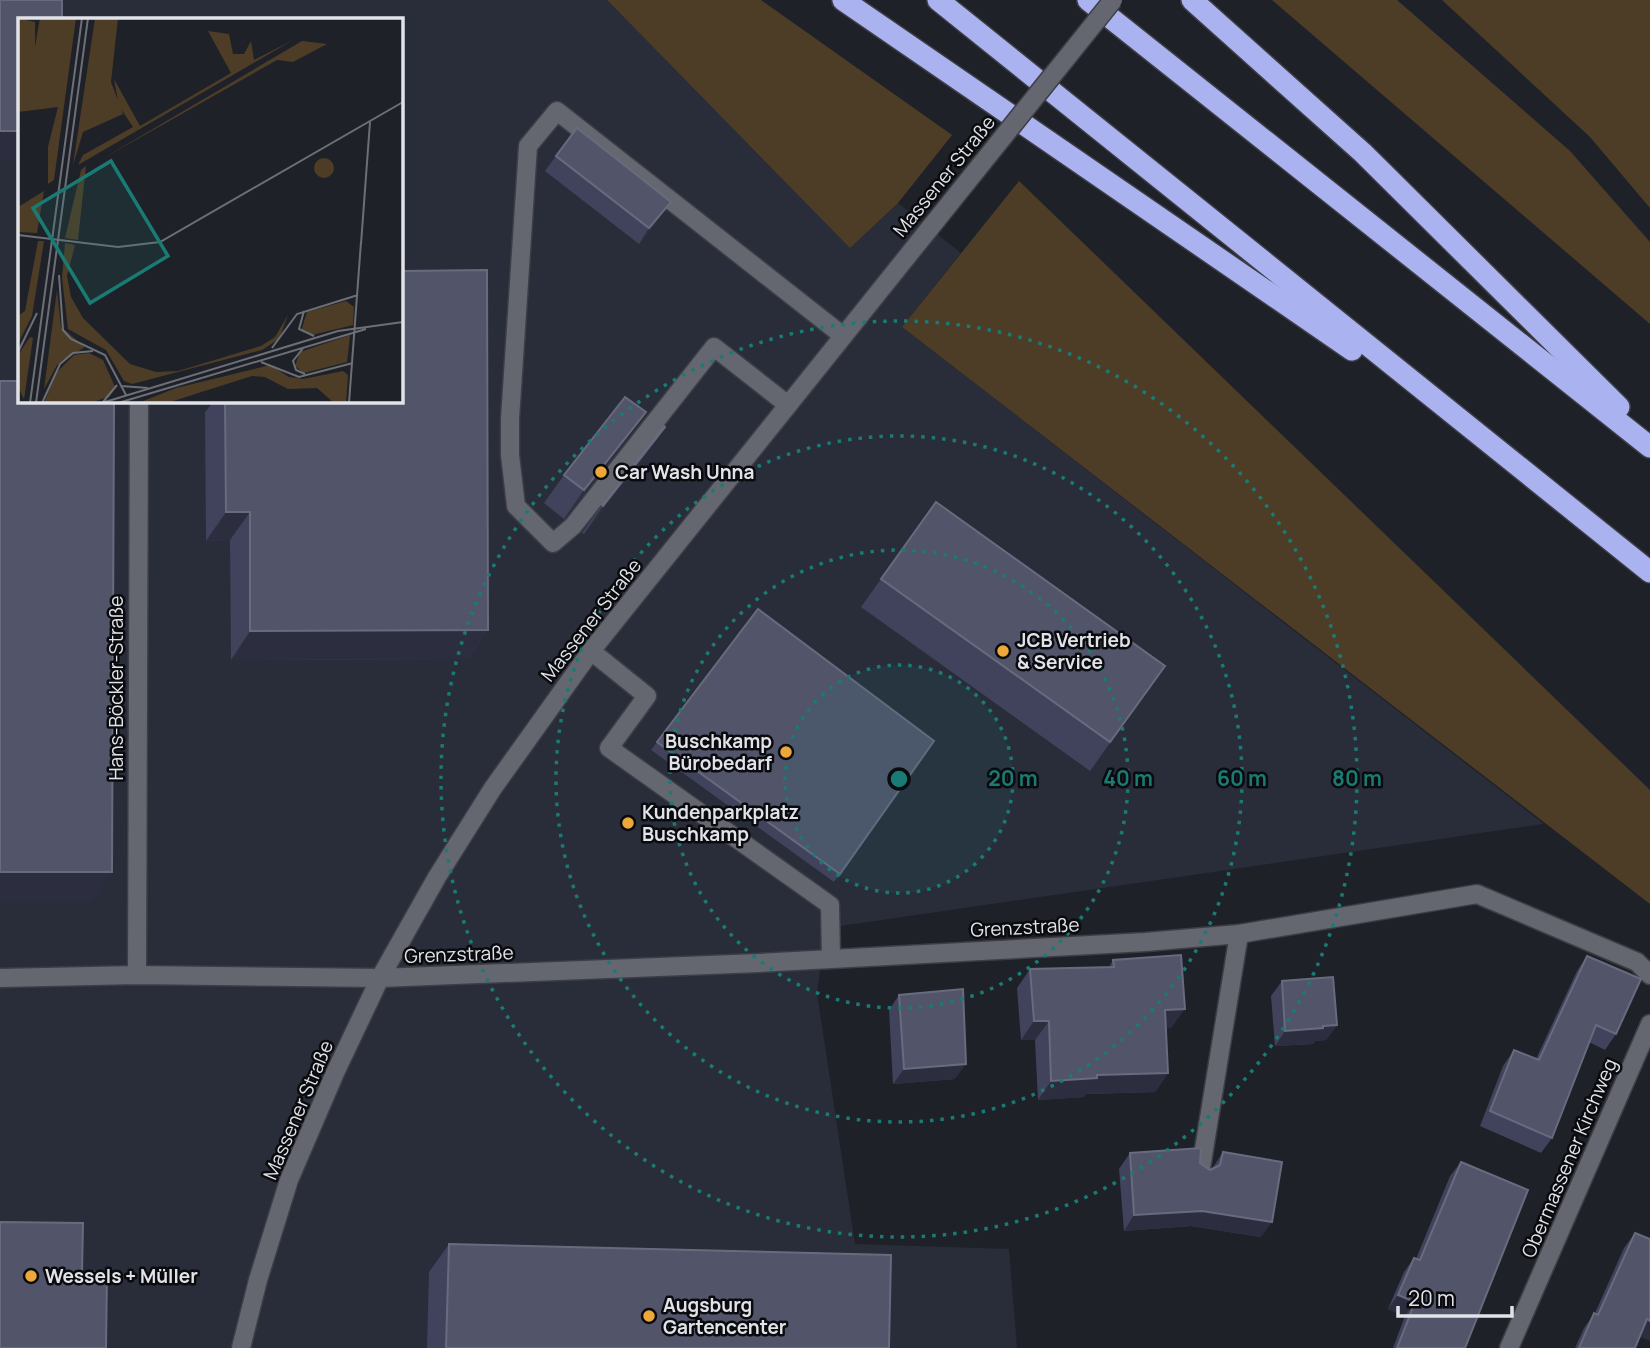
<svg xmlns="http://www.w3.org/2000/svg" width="1650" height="1348" viewBox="0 0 1650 1348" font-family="Manrope,sans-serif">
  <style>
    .built { fill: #292c39; fill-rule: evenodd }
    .green { fill: #4d3d27 }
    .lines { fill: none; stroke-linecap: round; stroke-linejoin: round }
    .lane-casing { stroke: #3d3e45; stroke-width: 21 }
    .street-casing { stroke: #3d3e45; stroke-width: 21 }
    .secondary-casing { stroke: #3d3e45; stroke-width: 21 }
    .highway-casing { stroke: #3d3e45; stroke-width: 24 }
    .lane { stroke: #656770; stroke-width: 18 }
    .street { stroke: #656770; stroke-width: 18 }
    .secondary { stroke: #656770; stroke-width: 18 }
    .highway { stroke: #aab3f0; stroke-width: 21 }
    .secondary-bridge-casing { stroke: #3d3e45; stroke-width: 21; stroke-linecap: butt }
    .secondary-bridge { stroke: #656770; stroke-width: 18 }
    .wall { fill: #40435b }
    .shaded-wall { fill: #2c2e40 }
    .building { fill: #52546a; stroke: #686b7e; stroke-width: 2 }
    .ring { fill: none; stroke: #1a7b74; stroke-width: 3.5; stroke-dasharray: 3.5 7 }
    .poi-dot { fill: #eca93a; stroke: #0a0b0e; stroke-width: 2.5 }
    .labels { text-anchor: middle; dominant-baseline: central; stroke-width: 5; stroke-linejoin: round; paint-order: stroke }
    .street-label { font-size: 19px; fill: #e2e3e9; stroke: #0a0b0e }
    .poi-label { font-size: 19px; font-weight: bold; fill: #e2e3e9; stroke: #0a0b0e; text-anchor: start }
    .inset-road { fill: none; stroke: #6d6f76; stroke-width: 2 }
    .view { fill: #1a7b74; fill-opacity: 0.15; stroke: #1a7b74; stroke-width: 3.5 }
    .inset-edge { fill: none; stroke: #e2e3e9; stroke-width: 3.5 }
    .centre { fill: #1a7b74; stroke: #0a0b0e; stroke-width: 3.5 }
    .ring-label { font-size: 21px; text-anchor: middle; font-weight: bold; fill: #1a7b74; stroke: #0a0b0e; stroke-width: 5; stroke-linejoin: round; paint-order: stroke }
  </style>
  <rect width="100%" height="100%" fill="#1f2129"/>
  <!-- built -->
  <path class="built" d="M0,0H607L850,247L898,203L961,253L902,327L1544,824L826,928L817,993L855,1244L1009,1249L1017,1348H0ZM19,19H401V401H19Z"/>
  <!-- green -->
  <g class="green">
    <path d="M607,0H761L952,135L898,203L850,248Z"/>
    <path d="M1272,0H1397L1570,151L1650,242V324Z"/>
    <path d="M1442,0H1650V208L1590,137Z"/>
    <path d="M1019,181L1650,790V904L902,327Z"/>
  </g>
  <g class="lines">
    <defs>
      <g id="lane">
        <path d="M788,405L714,347L573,526L553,543L516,506L510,455V419L528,146L557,111L842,335"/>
        <path d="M591,651L647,696L609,748L830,905L831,958"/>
        <path d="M1200,1174L1239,934"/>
      </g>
      <g id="street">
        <path d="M137,975L139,401"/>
        <path d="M0,978L137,975L380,978L759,963L1146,942L1239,934L1477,894L1637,962L1650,975"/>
        <path d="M1509,1348L1650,1024"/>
      </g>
      <path id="secondary" d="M241,1348L258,1280L289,1180L335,1073L380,978L437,877L493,788L591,651L930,228"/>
      <g id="highway">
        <path d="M843,0L1352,350"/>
        <path d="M938,0L1650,572"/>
        <path d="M1088,0L1650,447"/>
        <path d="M1192,0L1363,153L1619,407"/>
      </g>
    </defs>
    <!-- lane casing -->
    <use href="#lane" class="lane-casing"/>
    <!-- street casing -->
    <use href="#street" class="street-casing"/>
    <!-- secondary casing -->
    <use href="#secondary" class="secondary-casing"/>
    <!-- highway casing -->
    <use href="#highway" class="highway-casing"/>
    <!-- lane -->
    <use href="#lane" class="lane"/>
    <!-- street -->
    <use href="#street" class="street"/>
    <!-- secondary -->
    <use href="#secondary" class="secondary"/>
    <!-- highway -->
    <use href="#highway" class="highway"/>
    <defs>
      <path id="secondary-bridge" d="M930,228L1113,0"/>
    </defs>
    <!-- secondary-bridge casing -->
    <use href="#secondary-bridge" class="secondary-bridge-casing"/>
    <!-- secondary-bridge -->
    <use href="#secondary-bridge" class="secondary-bridge"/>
  </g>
  <!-- wall -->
  <g class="wall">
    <path d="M556,156L660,217L639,244L545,171Z"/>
    <path d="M214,401H401L488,630L468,659L231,660L230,540L206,541L205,412Z"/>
    <path d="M665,427L645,456L584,534L582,533L602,505Z"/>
    <path d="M626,441L564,519L544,503L564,475Z"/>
    <path d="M936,502L1165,666L1090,771L861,607Z"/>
    <path d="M758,609L934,741L834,882L651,750Z"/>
    <path d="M1587,956L1616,1034L1605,1050L1589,1042L1552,1138L1541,1153L1480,1126L1503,1066L1514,1050L1536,1059L1577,971Z"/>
    <path d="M1113,960L1171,1028H1166L1168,1073L1155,1092L1086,1094L1084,1097L1038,1100L1035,1040H1021L1017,988L1030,969L1109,967Z"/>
    <path d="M1282,981L1337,1025L1326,1040L1315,1041L1313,1044L1275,1046L1271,996Z"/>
    <path d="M899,995L955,1079L893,1084L889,1010Z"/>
    <path d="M1223,1152L1261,1237L1191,1226L1124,1231L1119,1169L1130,1153L1200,1163L1210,1170L1212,1169Z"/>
    <path d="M1461,1162L1465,1348H1393L1405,1316L1388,1309L1404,1272L1414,1258L1416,1259L1450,1176Z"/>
    <path d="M1635,1233L1640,1336L1635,1348H1575L1584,1328L1595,1313L1624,1248Z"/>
    <path d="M449,1244L889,1348H427L429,1272Z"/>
  </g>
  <!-- shaded-wall -->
  <g class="shaded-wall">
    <rect x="0" y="131" width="19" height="29"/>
    <path d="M671,202L660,217L639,244L649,228Z"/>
    <path d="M646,412L626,441L564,519L584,490Z"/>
    <path d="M665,427L645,456L584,534L603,506Z"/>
    <path d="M226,512H250L230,540L206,541Z"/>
    <path d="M488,630L468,659L231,660L250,631Z"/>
    <path d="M0,872H112L92,901H0Z"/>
    <path d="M1185,1009L1171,1028L1152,1029L1165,1010Z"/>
    <path d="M1034,1021H1049L1035,1040H1021Z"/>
    <path d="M1337,1025L1326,1040L1315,1041L1313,1044L1275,1046L1285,1031Z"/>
    <path d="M966,1064L955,1079L893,1084L904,1069Z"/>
    <path d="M1168,1073L1155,1092L1086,1094L1084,1097L1038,1100L1051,1081L1097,1075Z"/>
    <path d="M1202,1211L1272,1222L1261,1237L1191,1226L1124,1231L1134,1215Z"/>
    <path d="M1398,1295L1415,1302L1405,1316L1388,1309Z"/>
    <path d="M1647,1319L1650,1321V1341L1636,1335Z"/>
  </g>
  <!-- building -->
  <g class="building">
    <path d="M0,0H62V19H19V131H0Z"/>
    <path d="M577,128L671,202L649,228L556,156Z"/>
    <path d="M487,270L488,630L250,631V512H226L225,401H401V271Z"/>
    <path d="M0,381H19V401H114L112,872H0Z"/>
    <path d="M625,397L646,412L584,490L564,475Z"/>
    <path d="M664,426L665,427L603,506L602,505Z"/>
    <path d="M936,502L1165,666L1110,742L881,579Z"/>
    <path d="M758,609L934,741L840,874L657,742Z"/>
    <path d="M1181,955L1185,1009L1165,1010L1168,1073L1097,1075V1078L1051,1081L1049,1021H1034L1030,969L1114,967L1113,960Z"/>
    <path d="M1587,956L1641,979L1616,1034L1596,1025L1552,1138L1490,1111L1514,1050L1539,1060Z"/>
    <path d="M1333,977L1337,1025L1323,1026V1028L1285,1031L1282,981Z"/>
    <path d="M963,989L966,1064L904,1069L899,995Z"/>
    <path d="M1201,1148L1200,1163L1210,1170L1220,1165L1223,1152L1282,1162L1272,1222L1202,1211L1134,1215L1130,1153Z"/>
    <path d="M1461,1162L1528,1190L1465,1348H1397L1415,1302L1398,1295L1414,1258L1420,1260Z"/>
    <path d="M0,1222L83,1223L82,1272H107L106,1348H0Z"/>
    <path d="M1635,1233L1650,1239V1321L1647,1319L1635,1348H1579L1594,1313L1598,1315Z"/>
    <path d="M449,1244L891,1255L889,1348H446Z"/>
  </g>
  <!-- distance rings -->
  <circle cx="899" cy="779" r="114" fill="#1a7b74" fill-opacity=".12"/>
  <g class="ring">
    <circle cx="899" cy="779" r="114"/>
    <circle cx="899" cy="779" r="229"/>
    <circle cx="899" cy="779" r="343"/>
    <circle cx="899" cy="779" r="458"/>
  </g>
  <!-- markers -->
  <g class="poi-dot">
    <circle cx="601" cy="472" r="7"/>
    <circle cx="1003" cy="651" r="7"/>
    <circle cx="786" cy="752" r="7"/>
    <circle cx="628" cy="823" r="7"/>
    <circle cx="31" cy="1276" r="7"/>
    <circle cx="649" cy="1316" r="7"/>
  </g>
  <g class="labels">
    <!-- street labels -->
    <g class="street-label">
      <text transform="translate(944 176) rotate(-51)">Massener Straße</text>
      <text transform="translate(591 620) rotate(-52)">Massener Straße</text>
      <text transform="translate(116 688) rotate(-90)">Hans-Böckler-Straße</text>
      <text transform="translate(1025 927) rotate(-3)">Grenzstraße</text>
      <text transform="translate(459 954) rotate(-2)">Grenzstraße</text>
      <text transform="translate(298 1110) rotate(-67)">Massener Straße</text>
      <text transform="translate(1569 1158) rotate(-67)">Obermassener Kirchweg</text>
    </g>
    <!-- poi labels -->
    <g class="poi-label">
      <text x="615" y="472">Car Wash Unna</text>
      <text x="1017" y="640">JCB Vertrieb<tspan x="1017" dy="22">&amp; Service</tspan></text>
      <text x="772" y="741" text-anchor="end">Buschkamp<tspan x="772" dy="22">Bürobedarf</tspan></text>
      <text x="642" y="812">Kundenparkplatz<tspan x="642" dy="22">Buschkamp</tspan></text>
      <text x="45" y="1276">Wessels + Müller</text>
      <text x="663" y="1305">Augsburg<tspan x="663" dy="22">Gartencenter</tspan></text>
    </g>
  </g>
  <!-- overview -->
  <g transform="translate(18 18)">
    <rect width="385" height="385" fill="#1f2129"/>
    <path d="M0,0L17,4V29L22,0H58L36,162L30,166V129L40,89L0,94ZM77,0H100L93,64L105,96L65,114L55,147ZM190,13L211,16L215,36H226L233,23L236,42L275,22L60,147L65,137L115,109L101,88L96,61L122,108L213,55ZM284,23L309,26L275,44L259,42L84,141ZM296 150a10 10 0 1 1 20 0a10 10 0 1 1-20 0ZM68,148L60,222L47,220L63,152ZM26,173L19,215L0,214V189ZM20,223H26L14,298L0,326V298L7,293ZM47,225L57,227L49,258L53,279L65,300L112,346L138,354L160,353L243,328L257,319L270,297L261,321L244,332L114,366L106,363L88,332L50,311L44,260ZM39,272L43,309L67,329L39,347L26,371ZM328,283L336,289L335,307L294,317L283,313L289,294ZM332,317L329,344L286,355L277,348L282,334ZM12,319L15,320L6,381L0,369V337ZM71,335L85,342L97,369L92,378L73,385H26L39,354L56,337Z" fill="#4d3d27"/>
    <path d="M252,347L271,359L285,361L325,353L330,357L328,385H316L299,370L270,371L247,359L234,358L149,385H120L158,370Z" fill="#4d3d27"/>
    <path class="inset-road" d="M0,217L100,229L142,224L385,84M343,226L352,104M41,257L45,312L53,321L87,337L108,377M286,293L281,311L296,318M286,329L275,343L278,352L287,356M254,330L279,296L340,277M0,334L19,295M243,344L281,359L335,345M103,368L130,370M85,384L99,367M87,384L320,313L385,304M12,385L64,0M18,385L70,0M24,385L42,346L55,335L75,333M100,385L348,311M331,385L343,224"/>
    <path class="view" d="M93,143L150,238L72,285L15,190Z"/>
    <rect width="385" height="385" class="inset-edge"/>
  </g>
  <circle cx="899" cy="779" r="10" class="centre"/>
  <g class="ring-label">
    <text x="1013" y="786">20 m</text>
    <text x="1128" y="786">40 m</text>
    <text x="1242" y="786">60 m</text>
    <text x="1357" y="786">80 m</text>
  </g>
  <!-- scale -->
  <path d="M1398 1306v10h114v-10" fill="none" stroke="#e2e3e9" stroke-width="3.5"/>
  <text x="1408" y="1306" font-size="21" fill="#e2e3e9" stroke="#0a0b0e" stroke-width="5" paint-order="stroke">20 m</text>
</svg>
